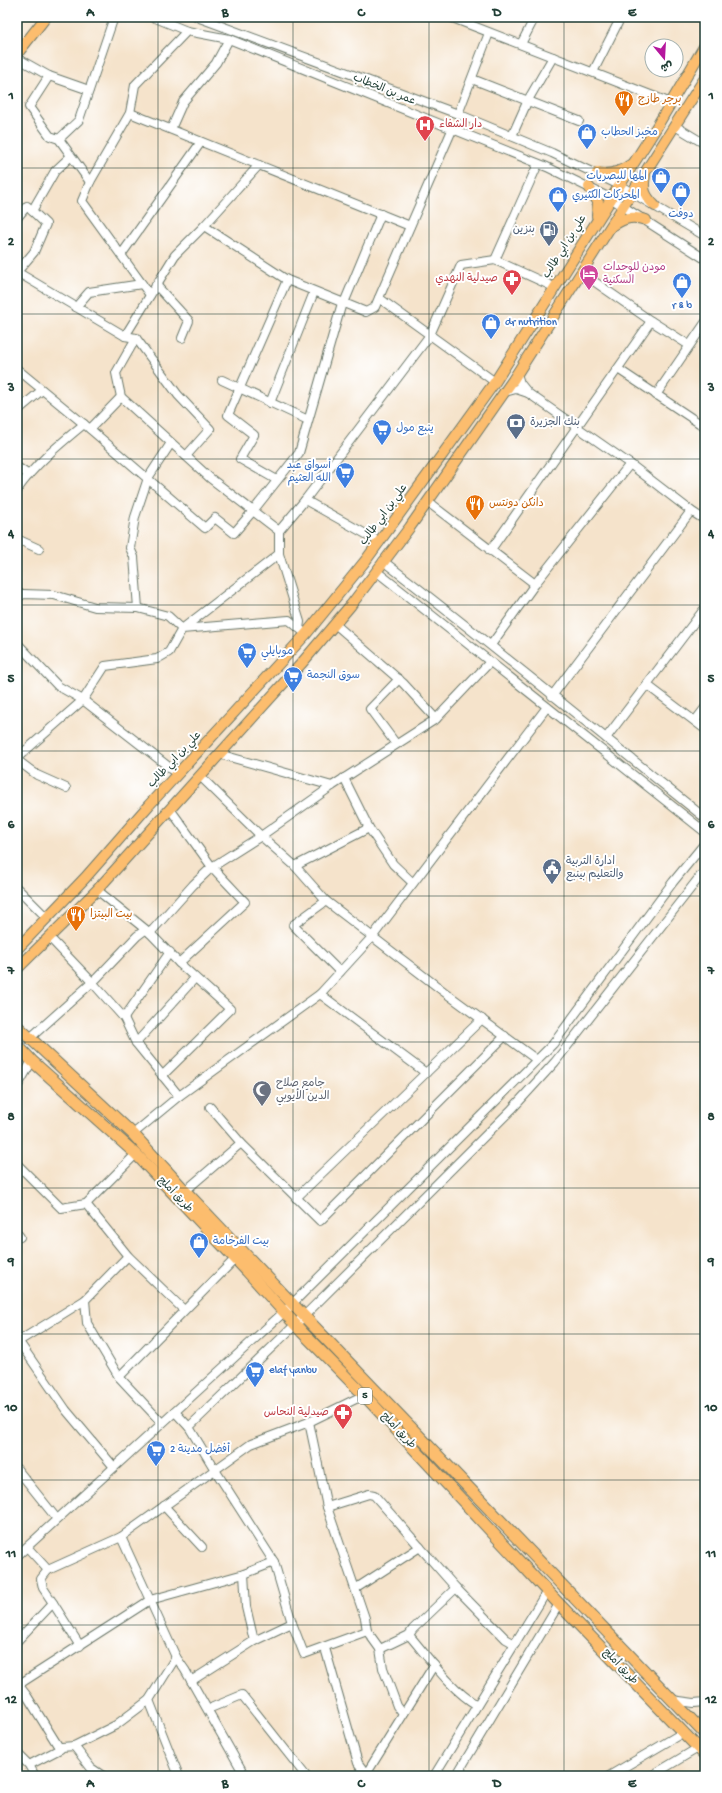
<svg xmlns="http://www.w3.org/2000/svg" width="722" height="1793" viewBox="0 0 722 1793" font-family="'Gochi Hand','Playpen Sans Arabic',sans-serif">
  <style>
    .lines { fill: none; stroke-linecap: round; stroke-linejoin: round }
    .minor-casing { stroke: #6a7769; stroke-width: 10 }
    .major-casing { stroke: #6a7769; stroke-width: 12 }
    .highway-casing { stroke: #6a7769; stroke-width: 13 }
    .minor { stroke: #fff; stroke-width: 8 }
    .major { stroke: #fcbd6e; stroke-width: 10 }
    .highway { stroke: #fcbd6e; stroke-width: 11 }
    .grid { fill: none; stroke: #1f3d34; stroke-width: 1; stroke-opacity: 0.55 }
    .labels { text-anchor: middle; dominant-baseline: central; stroke-width: 4; stroke-linejoin: round; paint-order: stroke }
    .shield { fill: #fff; stroke: #627771; stroke-width: 1 }
    .shield-label { font-size: 10px; font-weight: bold; fill: #1f3d34 }
    .street-label { font-size: 11px; fill: #1f3d34; stroke: #fff }
    .food-label { font-size: 11px; fill: #c56008; stroke: #fff; text-anchor: start }
    .health-label { font-size: 11px; fill: #be3a42; stroke: #fff; text-anchor: end }
    .shop-label { font-size: 11px; fill: #366cbe; stroke: #fff; text-anchor: start }
    .service-label { font-size: 11px; fill: #4e5e75; stroke: #fff; text-anchor: start }
    .hotel-label { font-size: 11px; fill: #b23c85; stroke: #fff; text-anchor: start }
    .worship-label { font-size: 11px; fill: #5b616d; stroke: #fff; text-anchor: start }
    .neatline { fill: none; stroke: #1f3d34; stroke-width: 1.5 }
    .grid-label { font-size: 13px; text-anchor: middle; font-weight: bold; fill: #1f3d34 }
  </style>
  <rect width="100%" height="100%" fill="#fff"/>
  <filter id="ink" filterUnits="userSpaceOnUse"><feTurbulence type="fractalNoise" baseFrequency=".025" numOctaves="2"/><feDisplacementMap in="SourceGraphic" scale="8" xChannelSelector="R" yChannelSelector="G"/><feConvolveMatrix kernelMatrix="1 2 1 2 8 2 1 2 1" color-interpolation-filters="sRGB"/></filter>
  <filter id="wash" filterUnits="userSpaceOnUse"><feTurbulence type="fractalNoise" baseFrequency=".012" numOctaves="4" result="noise"/><feDisplacementMap in="SourceGraphic" scale="16" xChannelSelector="R" yChannelSelector="G"/><feGaussianBlur stdDeviation="0.9" result="paint"/><feColorMatrix in="noise" values="0 0 0 0 0 0 0 0 0 0 0 0 0 0 0 0 0 1.4 0 .05"/><feComposite in="paint" operator="in"/></filter>
  <g filter="url(#wash)">
    <rect width="100%" height="100%" fill="#f5e3cb"/>
  </g>
  <g filter="url(#ink)">
    <g class="lines">
      <defs>
        <g id="minor">
          <path d="M153,17L187,31L229,39L547,167L610,198L705,259"/>
          <path d="M197,17L458,114L552,153L619,185L705,236"/>
          <path d="M450,17L671,103"/>
          <path d="M521,44L535,17"/>
          <path d="M17,58L49,76L89,90"/>
          <path d="M593,72L621,17"/>
          <path d="M49,76L29,107L50,136L59,139L90,182"/>
          <path d="M472,79L579,121"/>
          <path d="M130,113L410,226"/>
          <path d="M458,114L489,33"/>
          <path d="M675,126L705,144"/>
          <path d="M171,129L183,102L216,63L229,39"/>
          <path d="M512,136L528,100L553,57"/>
          <path d="M59,139L79,120L114,17"/>
          <path d="M32,211L55,171L70,157"/>
          <path d="M17,218L27,206L46,224L34,252L17,272"/>
          <path d="M204,226L287,280L366,312L375,307L452,130"/>
          <path d="M121,255L201,142"/>
          <path d="M495,260L538,164"/>
          <path d="M17,272L125,336L136,338L178,395L210,429L186,456"/>
          <path d="M582,273L651,321L689,345"/>
          <path d="M156,285L189,321L182,338"/>
          <path d="M150,295L82,201L90,182L130,113L135,85L187,31"/>
          <path d="M379,298L495,382"/>
          <path d="M344,303L381,214"/>
          <path d="M76,307L89,292L142,284"/>
          <path d="M125,336L175,255L204,226L259,165"/>
          <path d="M136,338L116,373L121,397L210,478L279,531"/>
          <path d="M17,369L90,429L205,528L215,518L234,533L253,511L299,453L342,303"/>
          <path d="M618,369L705,427"/>
          <path d="M222,380L308,420"/>
          <path d="M505,392L516,389L528,393L520,383L517,374"/>
          <path d="M528,393L630,464L691,511L552,696"/>
          <path d="M656,395L705,323"/>
          <path d="M270,403L314,292"/>
          <path d="M17,411L42,390"/>
          <path d="M90,429L121,397"/>
          <path d="M17,467L29,475"/>
          <path d="M277,480L240,459L254,435L228,415L287,280"/>
          <path d="M17,490C35,464 61,443 84,424"/>
          <path d="M305,500L380,542"/>
          <path d="M428,502L535,584L491,645"/>
          <path d="M691,511L705,520"/>
          <path d="M17,539L39,549"/>
          <path d="M490,551L651,321"/>
          <path d="M279,554L300,622L299,628"/>
          <path d="M383,561C492,645 598,732 705,818"/>
          <path d="M376,571L705,832"/>
          <path d="M535,584L630,464"/>
          <path d="M17,599L23,594L54,595L95,607L138,608L168,616L182,629L279,554V531L305,500L430,335L461,265L495,260L554,287"/>
          <path d="M138,608L134,557L130,548L135,517L148,478L171,443"/>
          <path d="M335,624L403,683L436,719"/>
          <path d="M17,643L58,686L83,700L178,774"/>
          <path d="M647,685L705,729"/>
          <path d="M695,721L705,708"/>
          <path d="M606,738L705,608"/>
          <path d="M396,744L370,709L399,679"/>
          <path d="M219,754L332,786"/>
          <path d="M17,758L83,700L105,666L157,659L169,652L182,629L289,620L306,634"/>
          <path d="M17,760L37,775L66,788"/>
          <path d="M200,776L261,836L295,866L326,901L443,991L537,1060"/>
          <path d="M344,778L369,828L393,864L413,883"/>
          <path d="M170,809L212,867L245,902L179,963"/>
          <path d="M295,866L369,828"/>
          <path d="M17,888L47,918"/>
          <path d="M97,890L150,933L179,963L230,1009L162,1076"/>
          <path d="M326,901L293,925L340,972"/>
          <path d="M150,933L193,885L212,867L261,836L332,786L436,719L490,662"/>
          <path d="M50,938L92,982L124,1018L136,1043L179,1096"/>
          <path d="M320,994L426,1073"/>
          <path d="M124,1018L170,952"/>
          <path d="M29,1039L97,978L137,936L145,930"/>
          <path d="M136,1043L195,978"/>
          <path d="M17,1087L32,1061"/>
          <path d="M210,1107L241,1143L320,1221L505,1036"/>
          <path d="M133,1134L179,1096L320,994L373,936L547,707"/>
          <path d="M17,1164L61,1208L86,1204L136,1154"/>
          <path d="M185,1191L241,1143"/>
          <path d="M296,1198L482,1019"/>
          <path d="M86,1204L128,1256L184,1310"/>
          <path d="M17,1233L20,1237"/>
          <path d="M128,1256L85,1300L87,1323L119,1377L162,1423"/>
          <path d="M17,1339L66,1410L114,1467"/>
          <path d="M19,1341L85,1300"/>
          <path d="M119,1377L235,1259"/>
          <path d="M175,1412L189,1427L215,1470L274,1562L292,1623L304,1654L367,1631L365,1618L327,1507L309,1422"/>
          <path d="M189,1427L295,1325L512,1109L555,1062L705,870"/>
          <path d="M17,1469L57,1519"/>
          <path d="M164,1506L202,1547"/>
          <path d="M327,1507L369,1494L374,1495L456,1588L506,1639L515,1644"/>
          <path d="M121,1537L176,1657L185,1670L245,1776"/>
          <path d="M27,1547L48,1570L121,1537L251,1444L309,1422L364,1395"/>
          <path d="M17,1556L284,1312L553,1044L673,882L705,843"/>
          <path d="M244,1574L246,1607L254,1641"/>
          <path d="M358,1587L420,1547"/>
          <path d="M53,1603L80,1646"/>
          <path d="M367,1631L380,1649L383,1668L397,1706L403,1714"/>
          <path d="M409,1635C428,1657 452,1691 477,1705"/>
          <path d="M17,1641L53,1603L43,1588L41,1579L48,1570"/>
          <path d="M325,1648L358,1763L366,1774"/>
          <path d="M380,1649L409,1635L413,1629L456,1588"/>
          <path d="M176,1657L149,1700L179,1776"/>
          <path d="M191,1681L254,1641L292,1623"/>
          <path d="M17,1683L27,1696L60,1749L29,1765"/>
          <path d="M18,1685L150,1600L244,1574L274,1562"/>
          <path d="M672,1700L694,1703L705,1702"/>
          <path d="M213,1707L242,1695L306,1776"/>
          <path d="M74,1746L91,1768L103,1776"/>
          <path d="M60,1749L62,1747L74,1746L116,1725L149,1700"/>
          <path d="M17,1753L29,1765L35,1776"/>
          <path d="M365,1776L434,1665"/>
          <path d="M434,1776L547,1591"/>
          <path d="M456,1776L559,1604"/>
          <path d="M609,1776L684,1732"/>
          <path d="M651,1776L698,1748"/>
        </g>
        <g id="major">
          <path d="M17,54L46,17"/>
          <path d="M597,173C609,175 619,173 630,165"/>
          <path d="M645,176C642,190 645,196 655,206"/>
          <path d="M589,187L598,202L597,216"/>
          <path d="M614,225C625,217 634,216 646,220"/>
          <path d="M17,949L85,878L149,805L306,634L366,560L495,382L656,128L705,45"/>
          <path d="M17,969L97,890L301,664L351,605L410,527L513,380L705,78"/>
        </g>
        <g id="highway">
          <path d="M17,1026L133,1134L185,1191L304,1316L705,1734"/>
          <path d="M17,1045L32,1061L136,1154L247,1271L302,1332L364,1395L559,1604L705,1755"/>
        </g>
      </defs>
      <!-- minor casing -->
      <use href="#minor" class="minor-casing"/>
      <!-- major casing -->
      <use href="#major" class="major-casing"/>
      <!-- highway casing -->
      <use href="#highway" class="highway-casing"/>
      <!-- minor -->
      <use href="#minor" class="minor"/>
      <!-- major -->
      <use href="#major" class="major"/>
      <!-- highway -->
      <use href="#highway" class="highway"/>
    </g>
  </g>
  <!-- grid -->
  <path class="grid" d="M158,17V1776M293,17V1776M429,17V1776M564,17V1776M17,168H705M17,314H705M17,459H705M17,605H705M17,751H705M17,896H705M17,1042H705M17,1188H705M17,1334H705M17,1480H705M17,1625H705"/>
  <!-- icons -->
  <defs>
    <symbol id="restaurant-pin" viewBox="-11 -11 22 30"><path d="M0 17L-7.5 6A9.5 9.5 0 1 1 7.5 6Z" fill="#e8710a" stroke="#fff"/><path d="M-5-6h1v4h1v-4h1v4h1v-4h1v5L-1.5 .5V6h-2V.5L-5-1ZM5-6V6H3V1.5H1.5Q1.5-4 5-6Z" fill="#fff"/></symbol>
    <symbol id="hospital-pin" viewBox="-11 -11 22 30"><path d="M0 17L-7.5 6A9.5 9.5 0 1 1 7.5 6Z" fill="#e0444e" stroke="#fff"/><path d="M-5-5h3v3.5h4V-5h3V5h-3V1.5h-4V5h-3Z" fill="#fff"/></symbol>
    <symbol id="shop-pin" viewBox="-11 -11 22 30"><path d="M0 17L-7.5 6A9.5 9.5 0 1 1 7.5 6Z" fill="#3f7fe0" stroke="#fff"/><path d="M-5-2.5h2.3a2.7 3.5 0 0 1 5.4 0H5L5.5 6h-11ZM-1.5-2.5h3a1.5 2.3 0 0 0-3 0Z" fill="#fff"/></symbol>
    <symbol id="fuel-pin" viewBox="-11 -11 22 30"><path d="M0 17L-7.5 6A9.5 9.5 0 1 1 7.5 6Z" fill="#5c6f8a" stroke="#fff"/><path d="M-5.5-6h7V0h2V4h1.3V-2.5L3-4.5l.8-.8L6-3V5H2.5V1h-1V6h-7ZM-4.2-4.7v3.2H.2V-4.7Z" fill="#fff"/></symbol>
    <symbol id="hotel-pin" viewBox="-11 -11 22 30"><path d="M0 17L-7.5 6A9.5 9.5 0 1 1 7.5 6Z" fill="#d1479c" stroke="#fff"/><path d="M-6-4.5h1.5V1H6V5H4.5V3h-9V5H-6ZM-4 0a1.8 1.8 0 1 1 3.6 0ZM.5 0V-2.5h3Q6-2.5 6 0Z" fill="#fff"/></symbol>
    <symbol id="pharmacy-pin" viewBox="-11 -11 22 30"><path d="M0 17L-7.5 6A9.5 9.5 0 1 1 7.5 6Z" fill="#e0444e" stroke="#fff"/><path d="M-2-6h4v4h4v4h-4v4h-4v-4h-4v-4h4Z" fill="#fff"/></symbol>
    <symbol id="bank-pin" viewBox="-11 -11 22 30"><path d="M0 17L-7.5 6A9.5 9.5 0 1 1 7.5 6Z" fill="#5c6f8a" stroke="#fff"/><path d="M-6-4H6V4H-6ZM0-2.3a2.3 2.3 0 1 0 0 4.6a2.3 2.3 0 1 0 0-4.6Z" fill="#fff"/></symbol>
    <symbol id="supermarket-pin" viewBox="-11 -11 22 30"><path d="M0 17L-7.5 6A9.5 9.5 0 1 1 7.5 6Z" fill="#3f7fe0" stroke="#fff"/><path d="M-6-5.5h2.5l.6 2H6L4.5 2H-2.5L-4.4-4H-6ZM-1.5 3.2a1.3 1.3 0 1 0 .1 0ZM3 3.2a1.3 1.3 0 1 0 .1 0Z" fill="#fff"/></symbol>
    <symbol id="civic-pin" viewBox="-11 -11 22 30"><path d="M0 17L-7.5 6A9.5 9.5 0 1 1 7.5 6Z" fill="#5c6f8a" stroke="#fff"/><path d="M-.6-6.5H3V-4.5H.6V-3L4-1V1h2V6H-6V1h2V-1L-.6-3ZM-1.2 2.5V6h2.4V2.5Z" fill="#fff"/></symbol>
    <symbol id="mosque-pin" viewBox="-11 -11 22 30"><path d="M0 17L-7.5 6A9.5 9.5 0 1 1 7.5 6Z" fill="#6b7280" stroke="#fff"/><path d="M3.5-4.9A6 6 0 1 0 3.5 4.9A5 5 0 1 1 3.5-4.9Z" fill="#fff"/></symbol>
  </defs>
  <g fill-rule="evenodd">
    <use href="#restaurant-pin" x="613" y="89" width="22" height="30"/>
    <use href="#hospital-pin" x="414" y="114" width="22" height="30"/>
    <use href="#shop-pin" x="576" y="122" width="22" height="30"/>
    <use href="#shop-pin" x="650" y="166" width="22" height="30"/>
    <use href="#shop-pin" x="670" y="180" width="22" height="30"/>
    <use href="#shop-pin" x="547" y="185" width="22" height="30"/>
    <use href="#fuel-pin" x="538" y="219" width="22" height="30"/>
    <use href="#hotel-pin" x="578" y="263" width="22" height="30"/>
    <use href="#pharmacy-pin" x="501" y="268" width="22" height="30"/>
    <use href="#shop-pin" x="671" y="271" width="22" height="30"/>
    <use href="#shop-pin" x="480" y="312" width="22" height="30"/>
    <use href="#bank-pin" x="505" y="412" width="22" height="30"/>
    <use href="#supermarket-pin" x="371" y="418" width="22" height="30"/>
    <use href="#supermarket-pin" x="334" y="461" width="22" height="30"/>
    <use href="#restaurant-pin" x="464" y="493" width="22" height="30"/>
    <use href="#supermarket-pin" x="236" y="641" width="22" height="30"/>
    <use href="#supermarket-pin" x="282" y="665" width="22" height="30"/>
    <use href="#civic-pin" x="541" y="857" width="22" height="30"/>
    <use href="#restaurant-pin" x="65" y="904" width="22" height="30"/>
    <use href="#mosque-pin" x="251" y="1079" width="22" height="30"/>
    <use href="#shop-pin" x="188" y="1231" width="22" height="30"/>
    <use href="#supermarket-pin" x="244" y="1360" width="22" height="30"/>
    <use href="#pharmacy-pin" x="332" y="1402" width="22" height="30"/>
    <use href="#supermarket-pin" x="145" y="1439" width="22" height="30"/>
  </g>
  <g class="labels">
    <!-- shield labels -->
    <rect class="shield" x="358" y="1388" width="14" height="16" rx="3"/>
    <g class="shield-label">
      <text x="365" y="1396">5</text>
    </g>
    <!-- street labels -->
    <g class="street-label">
      <text transform="translate(384 90) rotate(22)">عمر بن الخطاب</text>
      <text transform="translate(565 247) rotate(-58)">علي بن ابي طالب</text>
      <text transform="translate(384 515) rotate(-54)">علي بن ابي طالب</text>
      <text transform="translate(175 760) rotate(-47)">علي بن ابي طالب</text>
      <text transform="translate(175 1195) rotate(46)">طريق أملج</text>
      <text transform="translate(398 1431) rotate(47)">طريق أملج</text>
      <text transform="translate(620 1667) rotate(46)">طريق أملج</text>
    </g>
    <!-- food labels -->
    <g class="food-label">
      <text x="638" y="100">برجر طازج</text>
      <text x="489" y="504">دانكن دونتس</text>
      <text x="90" y="915">بيت البيتزا</text>
    </g>
    <!-- health labels -->
    <g class="health-label">
      <text x="439" y="125" text-anchor="start">دار الشفاء</text>
      <text x="498" y="279">صيدلية النهدي</text>
      <text x="329" y="1413">صيدلية النحاس</text>
    </g>
    <!-- shop labels -->
    <g class="shop-label">
      <text x="601" y="133">مخبز الحطاب</text>
      <text x="647" y="177" text-anchor="end">المها للبصريات</text>
      <text x="572" y="196">المحركات الكثيري</text>
      <text x="681" y="215" text-anchor="middle">دوفت</text>
      <text x="682" y="306" text-anchor="middle">r &amp; b</text>
      <text x="505" y="323">dr nutrition</text>
      <text x="396" y="429">ينبع مول</text>
      <text x="331" y="466" text-anchor="end">أسواق عبد<tspan x="331" dy="13">الله العثيم</tspan></text>
      <text x="261" y="652">موبايلي</text>
      <text x="307" y="676">سوق النجمة</text>
      <text x="213" y="1242">بيت الفرخامة</text>
      <text x="269" y="1371">elaf yanbu</text>
      <text x="170" y="1450">2 أفضل مدينة</text>
    </g>
    <!-- service labels -->
    <g class="service-label">
      <text x="535" y="230" text-anchor="end">بنزين</text>
      <text x="530" y="423">بنك الجزيرة</text>
      <text x="566" y="862">ادارة التربية<tspan x="566" dy="13">والتعليم بينبع</tspan></text>
    </g>
    <!-- hotel labels -->
    <g class="hotel-label">
      <text x="603" y="268">مودن للوحدات<tspan x="603" dy="13">السكنية</tspan></text>
    </g>
    <!-- worship labels -->
    <g class="worship-label">
      <text x="276" y="1084">جامع صلاح<tspan x="276" dy="13">الدين الأيوبي</tspan></text>
    </g>
  </g>
  <!-- margin -->
  <rect width="722" height="1793" fill="none" stroke="#fff" stroke-width="44"/>
  <!-- north arrow -->
  <g transform="translate(664 58) rotate(162)"><circle r="19" fill="#ffffff" stroke="#a5b1ae"/>
  <path d="M0-3L7 15L0 10L-7 15Z" fill="#b5179e"/>
  <text y="-6" font-size="11" font-weight="bold" text-anchor="middle" fill="#1f3d34">ش</text>
  </g>
  <rect x="22" y="22" width="678" height="1749" class="neatline"/>
  <g class="grid-label">
    <text x="90" y="16">A</text>
    <text x="225" y="16">B</text>
    <text x="361" y="16">C</text>
    <text x="497" y="16">D</text>
    <text x="632" y="16">E</text>
    <text x="11" y="99">1</text>
    <text x="711" y="99">1</text>
    <text x="11" y="245">2</text>
    <text x="711" y="245">2</text>
    <text x="11" y="391">3</text>
    <text x="711" y="391">3</text>
    <text x="11" y="537">4</text>
    <text x="711" y="537">4</text>
    <text x="11" y="682">5</text>
    <text x="711" y="682">5</text>
    <text x="11" y="828">6</text>
    <text x="711" y="828">6</text>
    <text x="11" y="974">7</text>
    <text x="711" y="974">7</text>
    <text x="11" y="1120">8</text>
    <text x="711" y="1120">8</text>
    <text x="11" y="1265">9</text>
    <text x="711" y="1265">9</text>
    <text x="11" y="1411">10</text>
    <text x="711" y="1411">10</text>
    <text x="11" y="1557">11</text>
    <text x="711" y="1557">11</text>
    <text x="11" y="1703">12</text>
    <text x="711" y="1703">12</text>
    <text x="90" y="1787">A</text>
    <text x="225" y="1787">B</text>
    <text x="361" y="1787">C</text>
    <text x="497" y="1787">D</text>
    <text x="632" y="1787">E</text>
  </g>
</svg>
